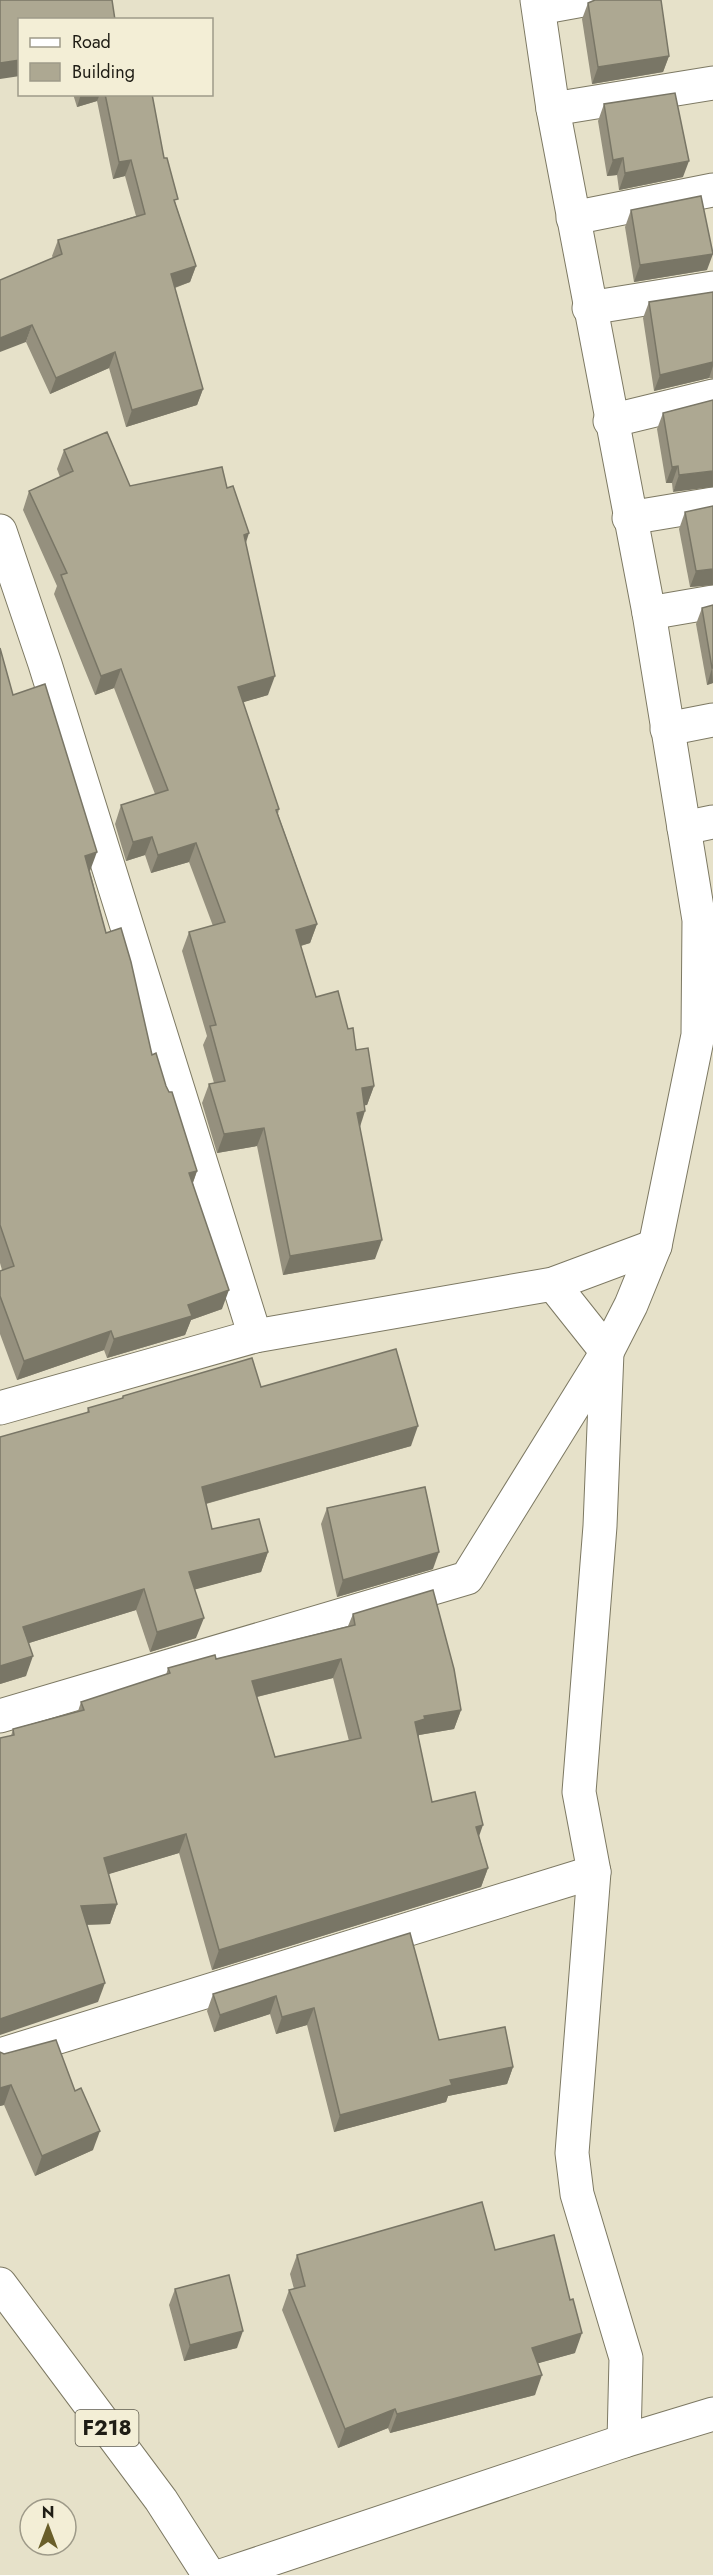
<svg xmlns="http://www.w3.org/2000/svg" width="713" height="2575" viewBox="0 0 713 2575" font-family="Jost,sans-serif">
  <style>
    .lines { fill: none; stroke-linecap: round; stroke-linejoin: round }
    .minor-casing { stroke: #7d7963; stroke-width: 35 }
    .primary-casing { stroke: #7d7963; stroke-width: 35 }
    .minor { stroke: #fff; stroke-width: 33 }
    .primary { stroke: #fff; stroke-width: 33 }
    .wall { fill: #95907e; fill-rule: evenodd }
    .shaded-wall { fill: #797666 }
    .building { fill: #ada892; stroke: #797666; stroke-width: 1.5; fill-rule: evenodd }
    .labels { text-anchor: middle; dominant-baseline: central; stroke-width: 4.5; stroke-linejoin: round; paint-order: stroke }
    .shield { fill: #f3eed6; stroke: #5f5c4f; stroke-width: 1.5 }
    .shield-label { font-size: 21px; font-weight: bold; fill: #1f1d15 }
  </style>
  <rect width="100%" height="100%" fill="#e6e1c9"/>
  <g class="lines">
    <defs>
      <g id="minor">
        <path d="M539,8L583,0"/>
        <path d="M553,109L713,83"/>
        <path d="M573,218L713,190"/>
        <path d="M589,308L713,288"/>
        <path d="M610,421L713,396"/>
        <path d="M629,518L713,504"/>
        <path d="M0,531L45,664L255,1336"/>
        <path d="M649,613L713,602"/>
        <path d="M667,729L713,720"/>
        <path d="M684,828L713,822"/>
        <path d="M553,1284L607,1352L600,1526L579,1792L594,1872L572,2153L577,2194L626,2358L624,2441"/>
        <path d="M0,1408L255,1336L553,1284L655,1246"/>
        <path d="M0,1716L467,1578L607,1352L631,1305L655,1246L698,1035L699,920L649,613L553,109L537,0"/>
        <path d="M0,2055L594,1872"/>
        <path d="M224,2575L624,2441L713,2414"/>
      </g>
      <path id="primary" d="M0,2284L161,2500L209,2575"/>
    </defs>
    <!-- minor casing -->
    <use href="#minor" class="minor-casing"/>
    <!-- primary casing -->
    <use href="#primary" class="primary-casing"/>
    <!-- minor -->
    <use href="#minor" class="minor"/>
    <!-- primary -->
    <use href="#primary" class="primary"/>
  </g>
  <!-- wall -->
  <g class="wall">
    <path d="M588,3L669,56L663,72L592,84L582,19Z"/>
    <path d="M73,94H152L164,158L176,205L196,266L190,282L175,288L203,389L197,405L126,427L109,368L50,394L26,342L53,258L52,256L58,240L136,216L125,176L113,179L97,101L77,107Z"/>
    <path d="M604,104L683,177L619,190L617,175L607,176L598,121Z"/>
    <path d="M631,210L707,270L634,282L625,227Z"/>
    <path d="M713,292V379L709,378L654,391L643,318L649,302Z"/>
    <path d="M713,400L673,492L672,483H666L657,429L663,413Z"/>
    <path d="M64,450L130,486L227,488L245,544L268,695L243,702L279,809L278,814L317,924L310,943L301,946L316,997L348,1029L356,1050L374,1086L367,1105H364L360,1126L375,1259L283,1275L257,1146L217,1153L202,1103L209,1084L214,1083L203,1045L207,1036L182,951L189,932L213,926L189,862L151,873L145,855L126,861L115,824L121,805L155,794L114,688L95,695L54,594L57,586L23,510L29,491L60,477L57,469Z"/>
    <path d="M685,512L713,585L690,587L679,529Z"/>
    <path d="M713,605V683L707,685L696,624L702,608Z"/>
    <path d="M0,648L13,695L90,871L106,933L152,1055L166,1086L197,1171L193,1183L222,1309L191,1320L185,1335L107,1358L104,1350L17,1380L0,1334V1271L2,1270L0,1263Z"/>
    <path d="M261,1387L411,1446L206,1504L212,1529L268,1552L261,1572L195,1589L196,1638L150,1652L136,1610L29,1643L26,1676L0,1684V1437L87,1413L88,1408L122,1399L123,1396Z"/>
    <path d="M327,1508L433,1569L337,1597L321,1524Z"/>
    <path d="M353,1614L461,1710L454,1729L419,1735L418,1738L432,1802L479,1836L488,1868L481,1887L212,1970L179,1853L108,1874L117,1904L110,1924L87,1925L98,2002L11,1736L13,1729L78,1711L81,1702L166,1675L168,1668L216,1659L348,1626ZM333,1678L349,1741L275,1757L257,1697Z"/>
    <path d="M410,1933L439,2040L513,2067L507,2084L448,2096L446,2102L334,2132L307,2025L276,2034L270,2014L214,2032L207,2011L213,1994Z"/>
    <path d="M0,2052L93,2150L35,2176L4,2105L0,2106Z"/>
    <path d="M495,2250L575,2353L538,2363L535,2395L390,2433L388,2428L338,2448L282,2310L289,2290L294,2289L290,2274L297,2255Z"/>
    <path d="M175,2289L237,2348L184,2361L169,2305Z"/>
  </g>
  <!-- shaded-wall -->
  <g class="shaded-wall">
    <path d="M669,56L663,72L592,84L598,67Z"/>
    <path d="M20,60V76L0,79V63Z"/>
    <path d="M81,94H100L97,101L77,107Z"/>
    <path d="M623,158L617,175L607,176L613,160Z"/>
    <path d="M131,160L125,176L113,179L119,162Z"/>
    <path d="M689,161L683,177L619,190L625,173Z"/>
    <path d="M713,254L707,270L634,282L640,265Z"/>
    <path d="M196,266L190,282L165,291L171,274Z"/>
    <path d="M32,325L26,342L0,352V338Z"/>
    <path d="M115,352L109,368L50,394L56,378Z"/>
    <path d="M713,362V366L709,378L654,391L660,375Z"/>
    <path d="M203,389L197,405L126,427L132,410Z"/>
    <path d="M678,466L672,483H666L672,467Z"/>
    <path d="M713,471V487L673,492L679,475Z"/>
    <path d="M249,533L243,552L244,535Z"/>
    <path d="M713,569V585L690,587L696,571Z"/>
    <path d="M712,668L713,683L707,685Z"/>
    <path d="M121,669L114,688L95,695L101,676Z"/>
    <path d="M275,676L268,695L231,706L238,687Z"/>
    <path d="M152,837L145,855L126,861L133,842Z"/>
    <path d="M196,843L189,862L151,873L158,855Z"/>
    <path d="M97,852L90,871L78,875L85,856Z"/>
    <path d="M317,924L310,943L289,949L296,930Z"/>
    <path d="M374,1086L367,1105L355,1107L362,1088Z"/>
    <path d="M365,1111L359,1130L357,1113Z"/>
    <path d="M264,1128L257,1146L217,1153L224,1134Z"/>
    <path d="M197,1171L190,1190L189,1173Z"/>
    <path d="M382,1240L375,1259L283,1275L290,1256Z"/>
    <path d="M229,1290L222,1309L191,1320L185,1335L107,1358L114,1339L188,1305Z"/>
    <path d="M111,1331L104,1350L17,1380L24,1361Z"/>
    <path d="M418,1426L411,1446L194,1507L202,1487Z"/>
    <path d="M268,1552L261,1572L182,1593L189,1572Z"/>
    <path d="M439,1552L433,1569L337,1597L343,1580Z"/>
    <path d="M144,1589L136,1610L16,1647L23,1627Z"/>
    <path d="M204,1618L196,1638L150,1652L157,1632Z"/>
    <path d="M33,1656L26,1676L0,1684V1666Z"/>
    <path d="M341,1659L333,1678L244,1700L252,1681Z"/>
    <path d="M461,1710L454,1729L419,1735L418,1739L415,1722L424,1716Z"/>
    <path d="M483,1825L476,1845V1827Z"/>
    <path d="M186,1834L179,1853L96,1878L104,1858Z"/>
    <path d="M488,1868L481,1887L212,1970L219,1950Z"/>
    <path d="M117,1904L110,1924L73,1925L81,1906Z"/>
    <path d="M105,1983L98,2002L0,2035V2019L2,2017Z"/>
    <path d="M276,1996L270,2014L214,2032L220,2015Z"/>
    <path d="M314,2008L307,2025L276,2034L282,2017Z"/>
    <path d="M513,2067L507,2084L448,2096L446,2102L334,2132L340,2115L450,2080Z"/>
    <path d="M11,2085L4,2105L0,2106V2088Z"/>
    <path d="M100,2131L93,2150L35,2176L42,2156Z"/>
    <path d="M243,2331L237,2348L184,2361L190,2345Z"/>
    <path d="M582,2333L575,2353L525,2367L532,2348Z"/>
    <path d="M542,2375L535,2395L390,2433L397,2414Z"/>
    <path d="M395,2409L388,2428L338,2448L345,2429Z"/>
  </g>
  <!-- building -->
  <g class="building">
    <path d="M0,0H112L115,20H20V60L0,63Z"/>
    <path d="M595,0H661L669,56L598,67L588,3Z"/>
    <path d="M675,93L689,161L625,173L623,158L613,160L604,104Z"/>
    <path d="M105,94H152L164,158H167L178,199L174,200L196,266L171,274L203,389L132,410L115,352L56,378L32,325L0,338V280L62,254L58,240L145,214L131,160L119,162Z"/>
    <path d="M701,196L713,254L640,265L631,210Z"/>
    <path d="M713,292V362L660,375L649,302Z"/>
    <path d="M713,400V471L679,475L678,466L672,467L663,413Z"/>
    <path d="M107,432L130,486L222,467L227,488L233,486L249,533L244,535L275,676L238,687L279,809L276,810L317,924L296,930L316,997L338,991L348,1029L353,1028L356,1050L368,1048L374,1086L362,1088L365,1111L357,1113L382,1240L290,1256L264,1128L224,1134L209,1084L225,1081L210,1026L216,1025L189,932L225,922L196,843L158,855L152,837L133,842L121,805L168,790L121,669L101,676L61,575L67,573L29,491L73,471L64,450Z"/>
    <path d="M713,506V569L696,571L685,512Z"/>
    <path d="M713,605V668H712L702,608Z"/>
    <path d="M0,648L13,695L45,684L97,852L85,856L106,933L121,928L131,962L152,1055L156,1053L166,1086L169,1092H172L197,1171L189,1173L229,1290L188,1305L192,1316L114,1339L111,1331L24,1361L0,1296V1271L14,1266L0,1225Z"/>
    <path d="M396,1349L418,1426L202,1487L212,1529L259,1519L268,1552L189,1572L204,1618L157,1632L144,1589L23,1627L33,1656L0,1666V1437L89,1412L88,1408L123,1398V1396L252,1358L261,1387Z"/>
    <path d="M425,1487L439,1552L343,1580L327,1508Z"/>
    <path d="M433,1590L454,1669L461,1710L424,1716L425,1719L415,1722L432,1802L475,1792L483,1825L476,1827L488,1868L219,1950L186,1834L104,1858L117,1904L81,1906L105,1983L0,2019V1738L14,1735L13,1729L84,1710L81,1702L170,1673L168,1668L215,1655L216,1659L355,1625L353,1614ZM341,1659L361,1738L275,1757L252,1681Z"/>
    <path d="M410,1933L439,2040L505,2027L513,2067L450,2080L452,2085L340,2115L314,2008L282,2017L276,1996L220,2015L213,1994Z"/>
    <path d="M56,2040L75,2091L81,2088L100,2131L42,2156L11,2085L0,2088V2052L4,2054Z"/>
    <path d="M482,2202L495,2250L554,2235L570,2300L573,2299L582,2333L532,2348L542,2375L397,2414L395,2409L345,2429L289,2290L305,2286L297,2255Z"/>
    <path d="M229,2275L243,2331L190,2345L175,2289Z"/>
  </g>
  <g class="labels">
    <!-- shield labels -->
    <rect class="shield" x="75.5" y="2410" width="63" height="36" rx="4.5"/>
    <g class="shield-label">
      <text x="107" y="2428">F218</text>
    </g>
  </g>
  <!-- legend -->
  <rect x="18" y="18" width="195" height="78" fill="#f3eed6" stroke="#9e9a89" stroke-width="1.5"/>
  <rect x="30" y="38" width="30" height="9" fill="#ffffff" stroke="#9e9a89" stroke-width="1.5"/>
  <text x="72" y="48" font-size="18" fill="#1f1d15">Road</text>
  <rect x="30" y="63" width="30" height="18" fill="#ada892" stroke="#9e9a89" stroke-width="1.5"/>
  <text x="72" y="78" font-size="18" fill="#1f1d15">Building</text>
  <!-- north arrow -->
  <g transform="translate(48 2527)"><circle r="28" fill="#f3eed6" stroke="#9e9a89" stroke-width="1.5"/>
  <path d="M0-4.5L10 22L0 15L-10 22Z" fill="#695e2a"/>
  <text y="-9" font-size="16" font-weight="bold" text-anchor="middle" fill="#1f1d15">N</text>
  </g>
</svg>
